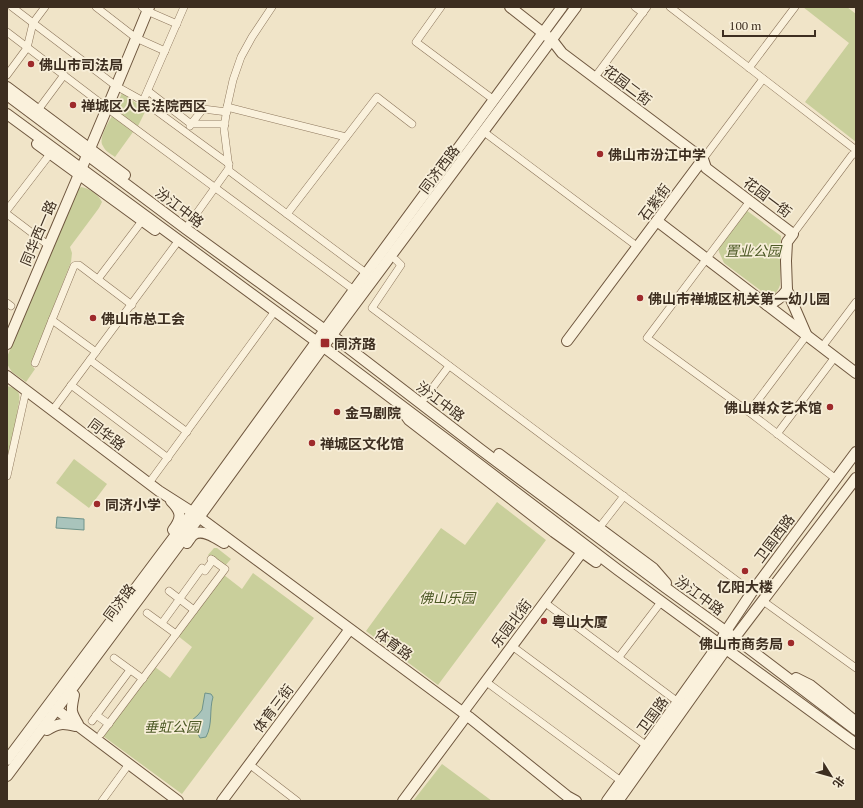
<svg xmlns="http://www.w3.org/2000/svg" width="863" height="808" viewBox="0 0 863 808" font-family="'PT Serif','Noto Sans SC',serif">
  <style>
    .green { fill: #c9cf9b }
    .water { fill: #a9c4bc; stroke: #6f938a }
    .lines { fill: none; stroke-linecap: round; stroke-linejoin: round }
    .street-casing { stroke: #8d765c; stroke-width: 8 }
    .secondary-casing { stroke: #6f573f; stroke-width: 12 }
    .street { stroke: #faf1dc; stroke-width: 7 }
    .secondary { stroke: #faf1dc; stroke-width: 10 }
    .poi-dot { fill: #9e2a2b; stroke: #f7eed8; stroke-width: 1.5 }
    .labels { text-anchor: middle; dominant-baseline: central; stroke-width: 3.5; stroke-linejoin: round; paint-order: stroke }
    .poi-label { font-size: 14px; font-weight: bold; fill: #3d2e20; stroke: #f7eed8; text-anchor: start }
    .street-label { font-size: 14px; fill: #3d2e20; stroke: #f7eed8 }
    .park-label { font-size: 14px; font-style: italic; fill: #4d5a26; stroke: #f7eed8 }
  </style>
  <rect width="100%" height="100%" fill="#f0e4c8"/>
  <!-- green -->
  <g class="green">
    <path d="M803,7H847L856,14V142L805,102L849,43Z"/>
    <path d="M122,93L146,110L138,126L115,109Z"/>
    <path d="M112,116L133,132L115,157C111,154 105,151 103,146C98,139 108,123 112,116Z"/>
    <path d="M81,187C89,188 99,195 102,202L99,208L70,247L72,253L71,262L31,364L32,366L35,369L26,382L12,372L7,364V357L77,190Z"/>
    <path d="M746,210L781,236L780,285C778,291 775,295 768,296L724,263L719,252L718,247Z"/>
    <path d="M7,386C12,387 17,389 19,394C20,398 19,403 18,407C16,426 11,446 7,465Z"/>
    <path d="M74,459L107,484L89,508L56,483Z"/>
    <path d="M497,502L546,540L438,685L366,631L441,528L465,545Z"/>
    <path d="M214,548H217L231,559L224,567L208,555Z"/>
    <path d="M253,573L314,618L182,794L103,736L155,667L170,678L192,647L178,636L224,575L242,589Z"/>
    <path d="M442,764L492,801H413Z"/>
  </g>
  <!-- water -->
  <g class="water">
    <path d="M57,517L84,519V530L56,528Z"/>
    <path d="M205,693L211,694L213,697C209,710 213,724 206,737L200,738L198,734L191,728V721L198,715L202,710Z"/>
  </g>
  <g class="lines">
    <defs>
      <g id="street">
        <path d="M12,7L116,86L143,101L229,164"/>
        <path d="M96,7L136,38L165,51"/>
        <path d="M142,7L147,11L177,24"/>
        <path d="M441,7L416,42L490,97"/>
        <path d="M635,7L643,13"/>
        <path d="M670,7L856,150"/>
        <path d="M7,32L107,108L354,290"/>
        <path d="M749,68L795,7"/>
        <path d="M7,75L27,48L33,23L45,7"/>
        <path d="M595,77L647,7"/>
        <path d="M148,91L191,124L203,109L227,112"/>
        <path d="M143,101L184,7"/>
        <path d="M227,107L346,137"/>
        <path d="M38,110L64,75"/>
        <path d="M190,126L191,124H225"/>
        <path d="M488,135L638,247"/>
        <path d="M703,159L763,79"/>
        <path d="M228,170L366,273"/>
        <path d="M750,201L647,338L749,412L836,479"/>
        <path d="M7,210L50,154"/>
        <path d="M7,214L48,245"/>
        <path d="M287,214L377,97L412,124"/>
        <path d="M189,224L229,168L224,129L227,107L233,80L241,57L252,37L272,7"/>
        <path d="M793,234L852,155L856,153"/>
        <path d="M396,260L401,265L372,308L752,592"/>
        <path d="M98,279L142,221"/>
        <path d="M7,303L11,306"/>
        <path d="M822,347L856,302"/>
        <path d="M96,352L52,320L74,266L76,265H79L132,305"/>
        <path d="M90,360L187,432"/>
        <path d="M35,363L52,320"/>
        <path d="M71,385L168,458"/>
        <path d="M424,399L449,366"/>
        <path d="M52,411L179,240"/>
        <path d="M749,412L807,335"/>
        <path d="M777,434L835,357"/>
        <path d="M7,476L26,391"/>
        <path d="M149,483L275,311"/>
        <path d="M599,528L624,496"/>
        <path d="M169,591L194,610"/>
        <path d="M763,601L856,668"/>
        <path d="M544,602L678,702"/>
        <path d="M147,613L176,634"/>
        <path d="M162,623L202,568L205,571L213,560"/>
        <path d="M512,646L647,746"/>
        <path d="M619,657L661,602"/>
        <path d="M114,658L143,679"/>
        <path d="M485,681L621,781"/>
        <path d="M96,715L109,724"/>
        <path d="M92,721L130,670"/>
        <path d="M101,734L225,569L211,559"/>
        <path d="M249,764L297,801"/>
        <path d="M102,801L129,764"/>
      </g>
      <g id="secondary">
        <path d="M510,7L552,40L562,53L703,159"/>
        <path d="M7,87L125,175"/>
        <path d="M7,95L186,229L325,330L480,449L666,588L735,638L856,730"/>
        <path d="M7,114L317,342L471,458L618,570L856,744"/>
        <path d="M37,144L155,230"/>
        <path d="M703,159L706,168L793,234L787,242L786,261L787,290L806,334"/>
        <path d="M657,221L856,373"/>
        <path d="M767,305C776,302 782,297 787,290"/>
        <path d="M567,341L703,159"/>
        <path d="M7,344C54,232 103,120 149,7"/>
        <path d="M7,376L159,491L192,512L469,717L567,796L576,801"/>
        <path d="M401,409L409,420L554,532L596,562"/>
        <path d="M499,454L653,568L666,583"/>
        <path d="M171,501C182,512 182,518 173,530"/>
        <path d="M187,543C189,540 191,537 193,535C202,528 216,538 224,543"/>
        <path d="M796,678L810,685L856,722"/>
        <path d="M74,695C71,710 70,711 78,724"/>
        <path d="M57,710L178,801"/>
        <path d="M463,712L582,552"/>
        <path d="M47,730C58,723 63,723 75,726"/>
        <path d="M7,760L189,517L354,290L562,7"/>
        <path d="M7,776L184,538L323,347L576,7"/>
        <path d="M222,801L347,633"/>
        <path d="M403,801L464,719"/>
        <path d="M607,801L719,644L726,631L752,592L856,452"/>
        <path d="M618,801L726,649L856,478"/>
      </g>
    </defs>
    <!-- street casing -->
    <use href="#street" class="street-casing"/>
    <!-- secondary casing -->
    <use href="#secondary" class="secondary-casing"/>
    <!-- street -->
    <use href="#street" class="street"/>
    <!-- secondary -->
    <use href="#secondary" class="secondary"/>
  </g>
  <!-- markers -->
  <g class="poi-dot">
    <circle cx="31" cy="64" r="4"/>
    <circle cx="73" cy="105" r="4"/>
    <circle cx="600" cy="154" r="4"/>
    <circle cx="640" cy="298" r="4"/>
    <circle cx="93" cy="318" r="4"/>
    <rect x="320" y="338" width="10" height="10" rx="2"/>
    <circle cx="830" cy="407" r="4"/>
    <circle cx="337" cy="412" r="4"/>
    <circle cx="312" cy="443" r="4"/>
    <circle cx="97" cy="504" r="4"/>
    <circle cx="745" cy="571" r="4"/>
    <circle cx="544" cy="621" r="4"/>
    <circle cx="791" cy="643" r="4"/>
  </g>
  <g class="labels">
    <!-- poi labels -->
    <g class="poi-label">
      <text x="39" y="64">佛山市司法局</text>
      <text x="81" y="105">禅城区人民法院西区</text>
      <text x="608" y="154">佛山市汾江中学</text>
      <text x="648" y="298">佛山市禅城区机关第一幼儿园</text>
      <text x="101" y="318">佛山市总工会</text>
      <text x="334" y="343">同济路</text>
      <text x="822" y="407" text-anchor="end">佛山群众艺术馆</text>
      <text x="345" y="412">金马剧院</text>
      <text x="320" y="443">禅城区文化馆</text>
      <text x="105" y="504">同济小学</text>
      <text x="745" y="586" text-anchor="middle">亿阳大楼</text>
      <text x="552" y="621">粤山大厦</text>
      <text x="783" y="643" text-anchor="end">佛山市商务局</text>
    </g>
    <!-- street labels -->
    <g class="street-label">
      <text transform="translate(628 85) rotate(37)">花园二街</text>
      <text transform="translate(439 169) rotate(-53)">同济西路</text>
      <text transform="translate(768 197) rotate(37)">花园一街</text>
      <text transform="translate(654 202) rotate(-53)">石紫街</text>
      <text transform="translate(180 207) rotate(37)">汾江中路</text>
      <text transform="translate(38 233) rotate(-67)">同华西一路</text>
      <text transform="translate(441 401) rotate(37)">汾江中路</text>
      <text transform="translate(107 434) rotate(37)">同华路</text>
      <text transform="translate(774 538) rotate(-53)">卫国西路</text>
      <text transform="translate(700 595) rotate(36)">汾江中路</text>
      <text transform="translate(119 602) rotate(-53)">同济路</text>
      <text transform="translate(511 623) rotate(-53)">乐园北街</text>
      <text transform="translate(394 644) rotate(36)">体育路</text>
      <text transform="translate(273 708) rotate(-53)">体育三街</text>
      <text transform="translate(652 715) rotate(-54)">卫国路</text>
    </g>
    <!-- park labels -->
    <g class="park-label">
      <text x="753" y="250">置业公园</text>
      <text x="447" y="597">佛山乐园</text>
      <text x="172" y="726">垂虹公园</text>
    </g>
  </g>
  <!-- border -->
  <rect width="863" height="808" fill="none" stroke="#3d2e20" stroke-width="16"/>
  <!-- north arrow -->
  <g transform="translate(831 776) rotate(127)" stroke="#f7eed8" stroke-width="3" paint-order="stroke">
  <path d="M0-3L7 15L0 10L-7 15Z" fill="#3d2e20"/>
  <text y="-6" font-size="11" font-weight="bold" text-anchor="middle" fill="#3d2e20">北</text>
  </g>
  <!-- scale -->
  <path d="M723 30v6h92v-6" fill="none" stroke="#3d2e20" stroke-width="2"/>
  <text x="729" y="30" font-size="12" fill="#3d2e20" stroke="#f7eed8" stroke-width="3" paint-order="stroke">100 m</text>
</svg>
